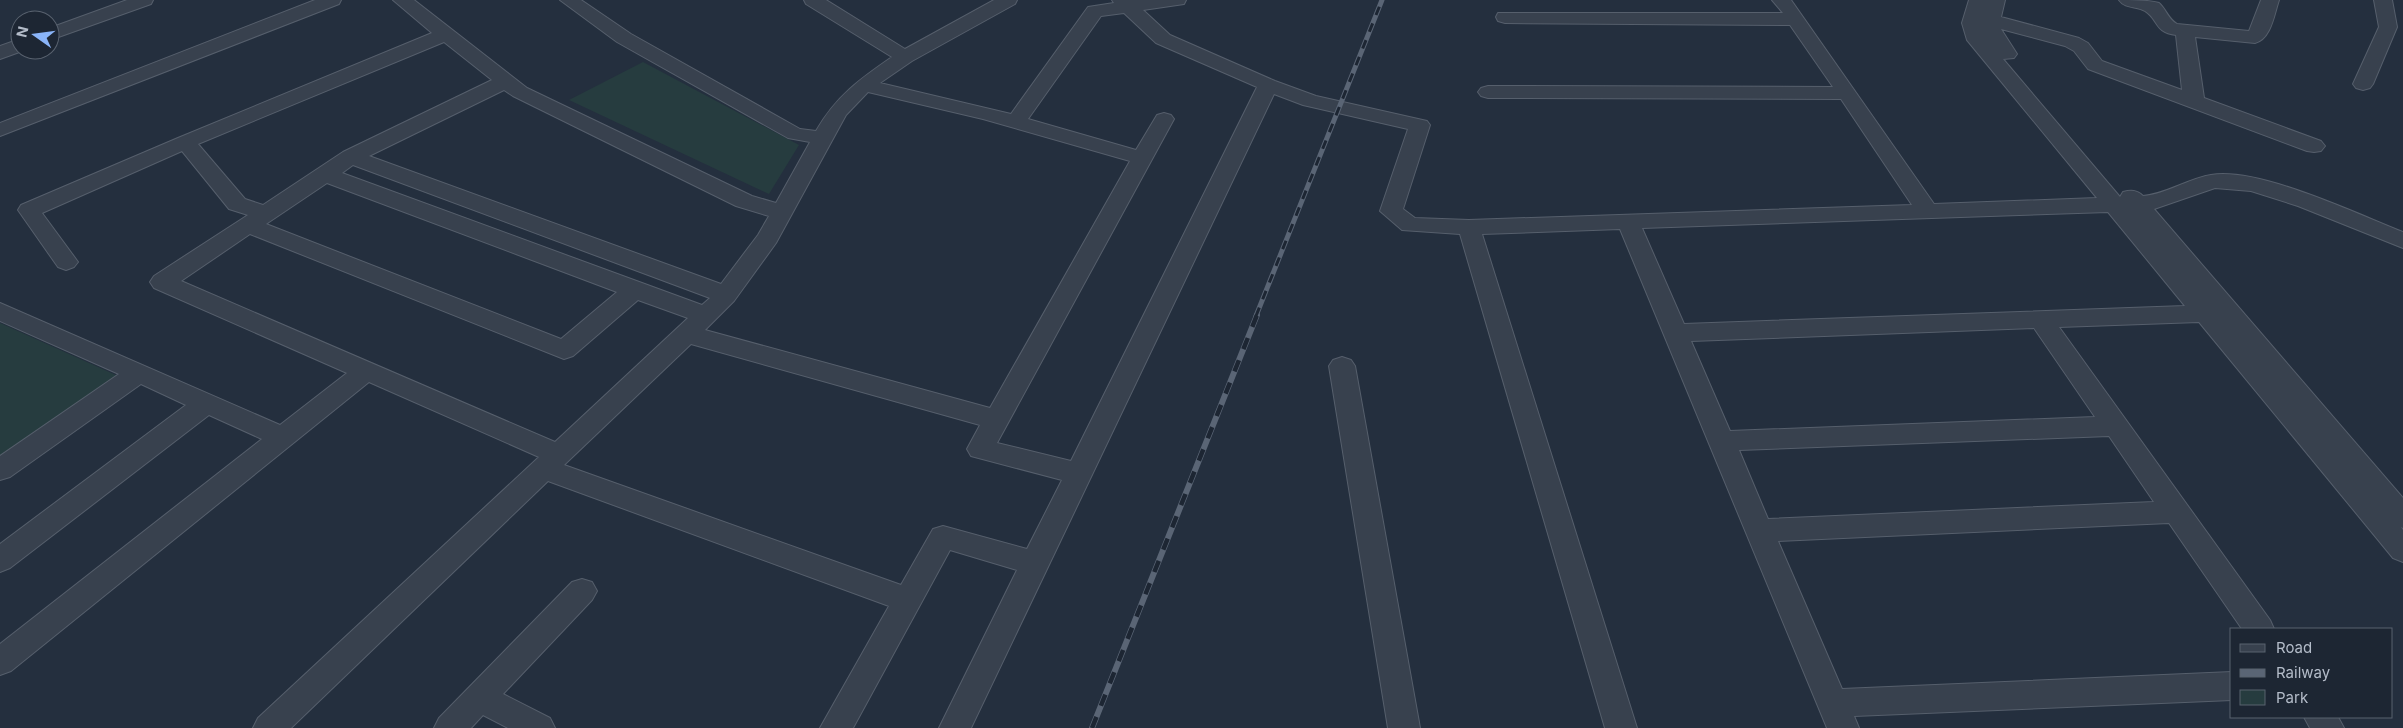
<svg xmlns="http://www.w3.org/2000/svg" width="2403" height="728" viewBox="0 0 2403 728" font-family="Inter,sans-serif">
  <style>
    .green { fill: #263c3f }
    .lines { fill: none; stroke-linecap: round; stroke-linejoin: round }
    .minor-casing { stroke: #565f6c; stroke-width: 2 }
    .minor { fill: #38414e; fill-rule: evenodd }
    .rail-far1-casing { stroke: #5a6575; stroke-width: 5 }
    .rail-casing { stroke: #5a6575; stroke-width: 6 }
    .rail-far1 { stroke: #1d2633; stroke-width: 3; stroke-dasharray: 9; stroke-linecap: butt }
    .rail { stroke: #1d2633; stroke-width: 4.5; stroke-dasharray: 12; stroke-linecap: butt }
  </style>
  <rect width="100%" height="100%" fill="#242f3e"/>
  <!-- green -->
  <g class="green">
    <path d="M643,62L799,145L769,194L569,100Z"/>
    <path d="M0,323L118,376L0,458Z"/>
  </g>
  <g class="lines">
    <defs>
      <g id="minor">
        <path d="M127,0H153L151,4L50,40V28Z"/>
        <path d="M315,0H341L339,4L0,136V123Z"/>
        <path d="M393,0H414L527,88L752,196L776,203L810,142L788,138L617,42L560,0H581L631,34L800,129L816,131C836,96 860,79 892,57L806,4L804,0H826L905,49L994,0H1017L1015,4L912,61L880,83L1011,114L1088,7L1114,3L1112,0H1186L1184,4L1143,10L1170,35L1275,81L1316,96L1427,121L1430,125L1403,209L1415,218L1469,220L1912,205L1841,99L1488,98L1481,96L1478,92L1481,88L1488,86L1833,87L1790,25L1505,23L1498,21L1496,17L1498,13H1783L1772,0H1791L1934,204L2097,198L1967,40L1962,23L1969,0H2005L2001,17L2079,38L2088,43L2102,61L2182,90L2176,35C2154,32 2159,20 2145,11C2137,6 2125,9 2119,0C2130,0 2149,0 2159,3C2166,9 2168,19 2177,24L2249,31L2261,0H2279C2274,15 2271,39 2255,43L2195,37L2204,98L2321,141L2325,146L2321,151L2314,152L2307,151L2088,69L2074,51L2065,46L2001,29L2017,54L2014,58L2003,59L2120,197L2123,192C2131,190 2137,190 2143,196C2167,194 2187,179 2211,175C2259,167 2357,214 2403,232V248L2298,206L2251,191L2215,188L2154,209L2403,498V528L2401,527L2403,530V562L2393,558L2199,322L2059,327L2270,620L2274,629H2242L2169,523L1778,541L1842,689L2232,672V700L1854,716L1859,728H1827L1620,229L1482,234L1637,728H1605L1460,234L1402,230L1380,211L1408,129L1303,105L1274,94L971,728H939L1017,570L950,550L853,728H820L889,606L548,481L291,728H253L258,718L539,457L369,382L11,671L0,675V644L262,439L209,415L10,568L0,572V544L186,405L141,384L10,477L0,480V456L119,374L0,321V303L280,425L347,373L154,288L150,282L154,276L248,215L229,209L182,151L42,213L78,262L74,267L66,270L58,267L18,210L21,205L178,138L432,33ZM1124,13L1156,43L1257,87L1071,461L997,443L1174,119L1171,115L1164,113L1157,115L1136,150L1028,119L1101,16ZM444,42L492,80L343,152L263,205L245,199L198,144ZM504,90L513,96L736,206L769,216L758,235L721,284L369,156ZM868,92L983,119L1130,161L990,408L705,330L734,301L776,243L846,115ZM353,165L710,298L702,305L342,173ZM327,183L617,292L561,339L266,224ZM2108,212L2185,306L1684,324L1642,228ZM250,234L564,359L573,356L638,300L688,318L555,442L181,281ZM2034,328L2095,417L1730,431L1691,341ZM691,344L980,425L967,449L971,456L1062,480L1027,549L943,526L933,529L901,585L564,465ZM2109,436L2154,502L1768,519L1739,450Z"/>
        <path d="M2374,0H2392L2397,27L2373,84L2370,88L2363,90L2356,88L2353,84L2379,27Z"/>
        <path d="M20,39V50H25L0,59V46Z"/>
        <path d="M1342,357L1351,360L1355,366L1420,728H1388L1329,366L1333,360Z"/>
        <path d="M582,579L592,582L597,591L592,600L503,694L550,718L555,728H508L483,715L471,728H434L439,718L572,582Z"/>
        <path d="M2304,717H2338L2344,728H2310Z"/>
      </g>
    </defs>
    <!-- minor casing -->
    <use href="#minor" class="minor-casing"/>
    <!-- minor -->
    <use href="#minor" class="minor"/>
    <defs>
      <path id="rail-far1" d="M1256,316L1382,0"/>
      <path id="rail" d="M1092,728L1257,315"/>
    </defs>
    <!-- rail-far1 casing -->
    <use href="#rail-far1" class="rail-far1-casing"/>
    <!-- rail casing -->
    <use href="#rail" class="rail-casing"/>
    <!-- rail-far1 -->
    <use href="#rail-far1" class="rail-far1"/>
    <!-- rail -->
    <use href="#rail" class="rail"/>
  </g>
  <!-- legend -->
  <rect x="2230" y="628" width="162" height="90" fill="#1d2633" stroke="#59626f"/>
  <rect x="2240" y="644" width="25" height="8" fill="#38414e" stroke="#59626f"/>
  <text x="2276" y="653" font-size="15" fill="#b4bcc9">Road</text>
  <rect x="2240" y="669" width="25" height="8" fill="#5a6575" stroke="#59626f"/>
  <text x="2276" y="678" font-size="15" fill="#b4bcc9">Railway</text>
  <rect x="2240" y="690" width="25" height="15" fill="#263c3f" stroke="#59626f"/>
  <text x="2276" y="703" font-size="15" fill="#b4bcc9">Park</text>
  <!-- north arrow -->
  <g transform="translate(35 35) rotate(284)"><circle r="24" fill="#1d2633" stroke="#59626f"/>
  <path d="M0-4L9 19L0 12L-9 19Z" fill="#8ab4f8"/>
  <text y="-8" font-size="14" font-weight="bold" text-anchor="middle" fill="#b4bcc9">N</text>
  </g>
</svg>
